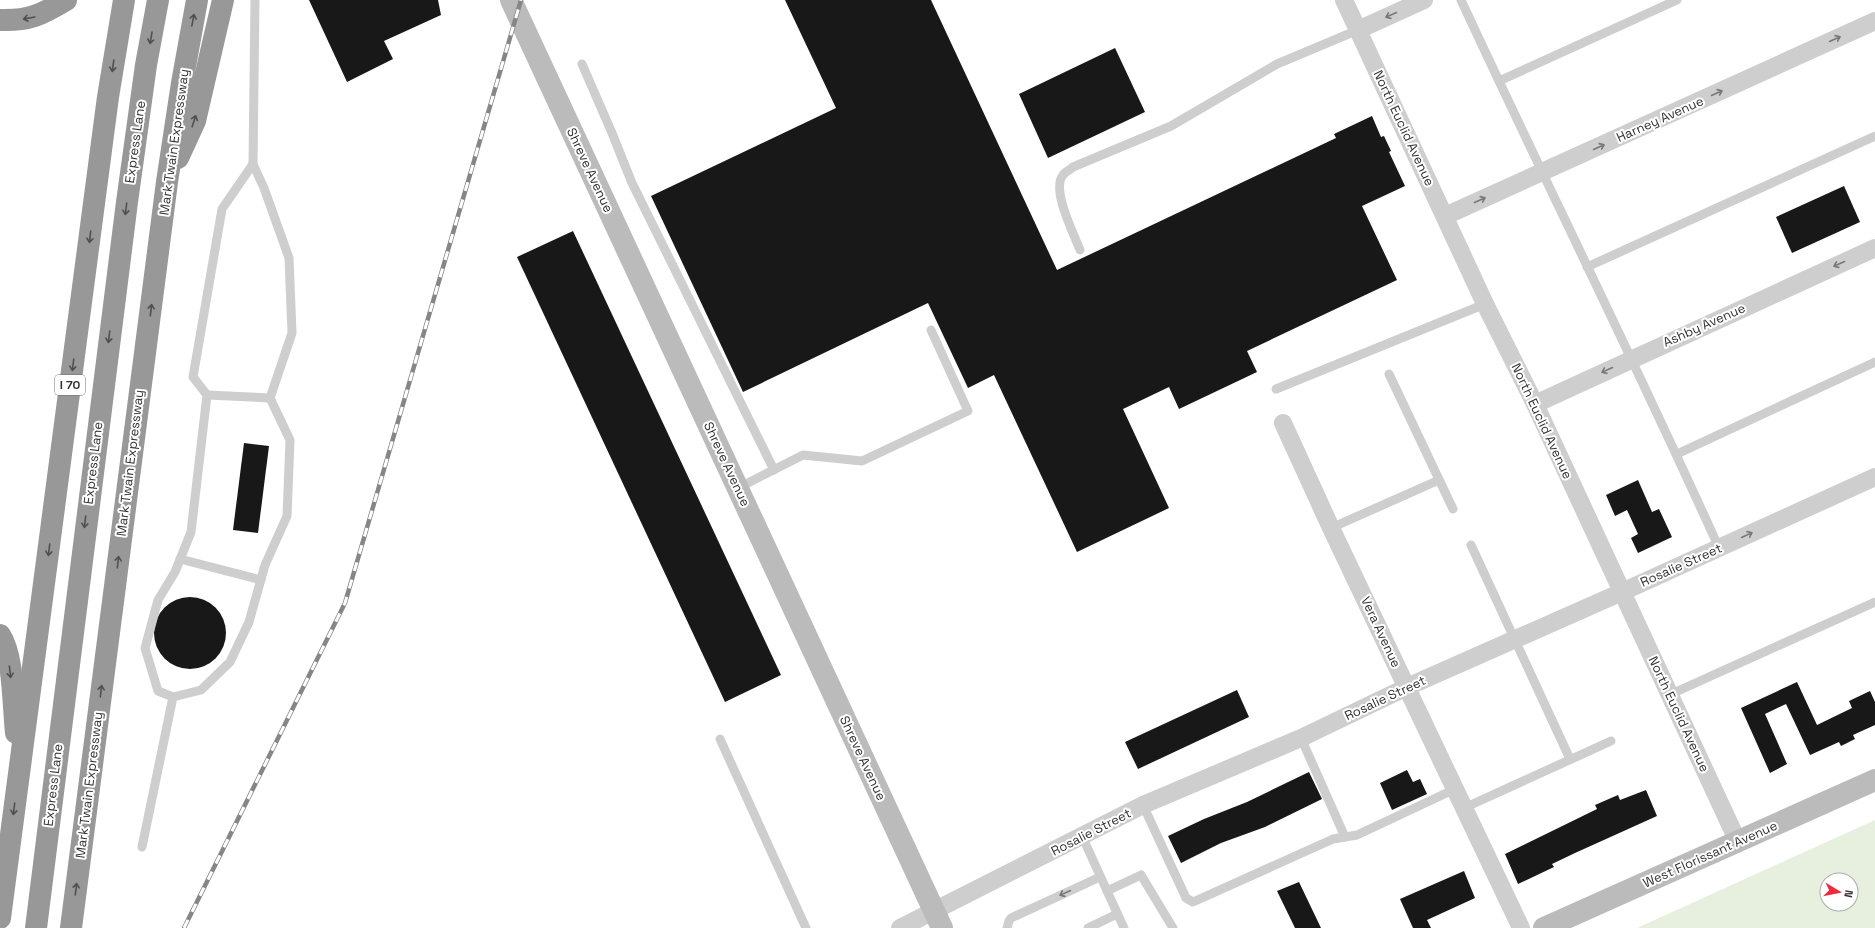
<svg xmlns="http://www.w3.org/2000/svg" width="1875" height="928" viewBox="0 0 1875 928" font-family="'Space Grotesk',sans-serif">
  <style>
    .green { fill: #e7efdf; fill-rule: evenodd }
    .building { fill: #181818 }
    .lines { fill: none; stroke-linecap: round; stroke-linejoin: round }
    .lane { stroke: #cecece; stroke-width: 9 }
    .street { stroke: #cecece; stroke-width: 18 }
    .secondary { stroke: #bbb; stroke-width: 22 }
    .highway { stroke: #989898; stroke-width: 22 }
    .rail-casing { stroke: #868686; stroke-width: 4.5 }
    .rail { stroke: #fff; stroke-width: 3; stroke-dasharray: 9; stroke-linecap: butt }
    .oneway { stroke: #787878 }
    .oneway2 { stroke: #505050 }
    .labels { text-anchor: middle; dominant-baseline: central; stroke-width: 4; stroke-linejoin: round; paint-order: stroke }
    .shield { fill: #fff; stroke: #6f6f6f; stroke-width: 1 }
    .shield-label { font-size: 12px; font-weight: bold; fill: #313131 }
    .street-label { font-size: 13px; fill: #313131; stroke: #fff }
  </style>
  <rect width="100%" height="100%" fill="#fff"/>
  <!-- green -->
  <path class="green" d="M1875,820V928H1637ZM1827,880H1851V904H1827Z"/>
  <!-- building -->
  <g class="building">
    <path d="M309,0H438L441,15L384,41L393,59L347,82Z"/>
    <path d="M785,0H931L1057,270L1336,138L1334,134L1372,116L1381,137L1384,136L1391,151L1389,152L1405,186L1362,206L1397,280L1247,351L1257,372L1179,409L1169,387L1123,409L1169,508L1077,552L994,375L968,388L928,303L743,392L651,196L836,108Z"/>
    <path d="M1115,48L1145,112L1048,158L1019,94Z"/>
    <path d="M1844,186L1860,222L1792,253L1776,217Z"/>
    <path d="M573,231L781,675L725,702L517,257Z"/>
    <path d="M244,443L269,446L258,533L233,530Z"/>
    <path d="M1638,480L1652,512L1659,509L1672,537L1638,553L1631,538L1638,534L1627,510L1615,516L1606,495Z"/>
    <circle cx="190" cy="633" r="36"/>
    <path d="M1797,682L1817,725L1852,708L1849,701L1870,691L1875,702V725L1853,735L1855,739L1841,746L1839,742L1810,755L1786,704L1765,714L1787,764L1770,773L1741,708Z"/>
    <path d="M1237,690L1249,717L1138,769L1125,742Z"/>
    <path d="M1407,770L1413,782L1420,779L1427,794L1392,810L1380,783Z"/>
    <path d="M1309,772L1322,799L1265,827L1221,843L1181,863L1168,836L1204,819L1247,802Z"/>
    <path d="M1646,790L1657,816L1575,853L1552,864L1554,867L1518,884L1505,854L1597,809L1595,805L1618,795L1620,800Z"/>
    <path d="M1464,871L1475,898L1427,920L1431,928H1413L1400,899Z"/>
    <path d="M1299,882L1321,928H1295L1277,891Z"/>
  </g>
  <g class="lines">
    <!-- lane -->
    <g class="lane">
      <path d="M1461,0C1546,183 1636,364 1719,548"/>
      <path d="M582,64L612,133L632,183L774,470"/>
      <path d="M1499,81L1677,0"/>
      <path d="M1080,250C1074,234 1051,190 1063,175C1065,172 1070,170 1073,167L1171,126L1277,64L1358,30"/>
      <path d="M1587,267L1875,136"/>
      <path d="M1389,374L1453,509"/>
      <path d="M1276,389L1485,304"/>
      <path d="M207,395L270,398"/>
      <path d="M1677,454L1875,362"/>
      <path d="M738,488L803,455L862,461L968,411L931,330"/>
      <path d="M1331,528L1439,480"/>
      <path d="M1471,545L1570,759"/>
      <path d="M180,559L261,580"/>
      <path d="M1669,695L1875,602"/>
      <path d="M173,697L158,691L145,648L158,600L175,572L191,532L207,395L193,377L222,209L253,164"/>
      <path d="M1301,738L1345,837"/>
      <path d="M720,739L806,928"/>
      <path d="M1143,805L1186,898L1193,902L1333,839L1357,835L1455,789"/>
      <path d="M1464,808L1611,741"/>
      <path d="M1082,836L1124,928"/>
      <path d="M142,847L173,697L201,690L230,662L249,622L265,565L287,516L290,440L270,398L292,333L289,258L264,188L253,164L255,0"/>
      <path d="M1107,891L1141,875L1173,928"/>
      <path d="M1007,928L1009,921L1011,918L1100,877"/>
      <path d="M1088,928L1117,914"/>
    </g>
    <!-- street -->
    <g class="street">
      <path d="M1344,0L1486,306L1535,404L1738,842"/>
      <path d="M1358,30L1424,0"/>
      <path d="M1445,216L1875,21"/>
      <path d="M1535,404L1875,248"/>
      <path d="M1283,423L1331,528L1521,928"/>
      <path d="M900,928L1143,805L1301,738L1407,687L1622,592L1875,477"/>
    </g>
    <!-- secondary -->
    <g class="secondary">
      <path d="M511,0L942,928"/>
      <path d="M1544,928L1875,780"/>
    </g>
    <!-- highway -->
    <g class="highway">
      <path d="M0,20C29,21 41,15 66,0"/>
      <path d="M178,158L195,121L223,0"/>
      <path d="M0,635C14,656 13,707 16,733"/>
      <path d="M0,918L108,97L124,0"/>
      <path d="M36,928L127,202L146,65L158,0"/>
      <path d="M71,928L167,182L182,83L197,0"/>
    </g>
    <defs>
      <path id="rail" d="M184,928L345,603L521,0"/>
    </defs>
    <!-- rail casing -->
    <use href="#rail" class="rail-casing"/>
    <!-- rail -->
    <use href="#rail" class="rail"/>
  </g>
  <!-- one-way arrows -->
  <defs><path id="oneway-shaft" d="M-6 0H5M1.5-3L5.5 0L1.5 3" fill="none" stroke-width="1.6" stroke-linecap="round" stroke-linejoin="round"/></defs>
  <g class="oneway">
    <use href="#oneway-shaft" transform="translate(1391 15) rotate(156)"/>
    <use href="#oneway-shaft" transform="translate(1835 39) rotate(-24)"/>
    <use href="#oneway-shaft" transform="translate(1717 93) rotate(-24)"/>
    <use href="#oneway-shaft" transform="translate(1599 147) rotate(-24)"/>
    <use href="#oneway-shaft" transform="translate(1480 200) rotate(-24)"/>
    <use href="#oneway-shaft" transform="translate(1839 264) rotate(156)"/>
    <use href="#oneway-shaft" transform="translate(1607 370) rotate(155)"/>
    <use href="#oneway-shaft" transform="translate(1747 535) rotate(-25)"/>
    <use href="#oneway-shaft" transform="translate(1065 893) rotate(155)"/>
  </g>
  <g class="oneway2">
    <use href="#oneway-shaft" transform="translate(29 18) rotate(170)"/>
    <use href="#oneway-shaft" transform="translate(193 20) rotate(-79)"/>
    <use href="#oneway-shaft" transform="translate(151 38) rotate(100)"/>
    <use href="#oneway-shaft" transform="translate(113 66) rotate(98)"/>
    <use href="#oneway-shaft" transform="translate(194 121) rotate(-72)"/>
    <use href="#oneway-shaft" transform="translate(126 209) rotate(97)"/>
    <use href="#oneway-shaft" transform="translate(90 237) rotate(97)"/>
    <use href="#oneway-shaft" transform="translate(151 310) rotate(-83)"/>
    <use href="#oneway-shaft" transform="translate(109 337) rotate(97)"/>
    <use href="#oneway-shaft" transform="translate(73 365) rotate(97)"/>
    <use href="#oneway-shaft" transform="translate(85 522) rotate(97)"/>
    <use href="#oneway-shaft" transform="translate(49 550) rotate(97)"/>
    <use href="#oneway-shaft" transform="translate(118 562) rotate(-83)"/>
    <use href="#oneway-shaft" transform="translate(10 672) rotate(84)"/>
    <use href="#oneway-shaft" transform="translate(101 691) rotate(-83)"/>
    <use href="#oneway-shaft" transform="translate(14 809) rotate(97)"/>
    <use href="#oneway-shaft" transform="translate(76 889) rotate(-83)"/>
  </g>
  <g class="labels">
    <!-- shield labels -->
    <rect class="shield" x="55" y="375" width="30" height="20" rx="3"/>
    <g class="shield-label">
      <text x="70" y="385">I 70</text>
    </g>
    <!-- street labels -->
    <g class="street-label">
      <text transform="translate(1660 119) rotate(-24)">Harney Avenue</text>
      <text transform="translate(1404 128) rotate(65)">North Euclid Avenue</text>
      <text transform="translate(135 142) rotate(-82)">Express Lane</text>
      <text transform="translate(174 142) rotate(-82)">Mark Twain Expressway</text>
      <text transform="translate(590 170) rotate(65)">Shreve Avenue</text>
      <text transform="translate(1704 325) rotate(-24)">Ashby Avenue</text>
      <text transform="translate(1542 421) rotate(65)">North Euclid Avenue</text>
      <text transform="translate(93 463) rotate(-83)">Express Lane</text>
      <text transform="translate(130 463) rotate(-83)">Mark Twain Expressway</text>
      <text transform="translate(727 464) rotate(65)">Shreve Avenue</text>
      <text transform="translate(1681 565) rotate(-24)">Rosalie Street</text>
      <text transform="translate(1381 632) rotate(65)">Vera Avenue</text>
      <text transform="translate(1385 698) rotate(-25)">Rosalie Street</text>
      <text transform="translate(1679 714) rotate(65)">North Euclid Avenue</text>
      <text transform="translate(863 758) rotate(65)">Shreve Avenue</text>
      <text transform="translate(53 785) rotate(-83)">Express Lane</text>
      <text transform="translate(89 785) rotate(-83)">Mark Twain Expressway</text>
      <text transform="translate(1091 832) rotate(-27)">Rosalie Street</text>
      <text transform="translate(1710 854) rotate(-24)">West Florissant Avenue</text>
    </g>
  </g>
  <!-- north arrow -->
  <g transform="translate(1839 892) rotate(100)"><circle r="19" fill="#ffffff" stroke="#adadad"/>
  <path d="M0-3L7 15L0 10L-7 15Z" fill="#f2293c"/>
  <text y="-6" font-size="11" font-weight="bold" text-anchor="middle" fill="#313131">N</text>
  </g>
</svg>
